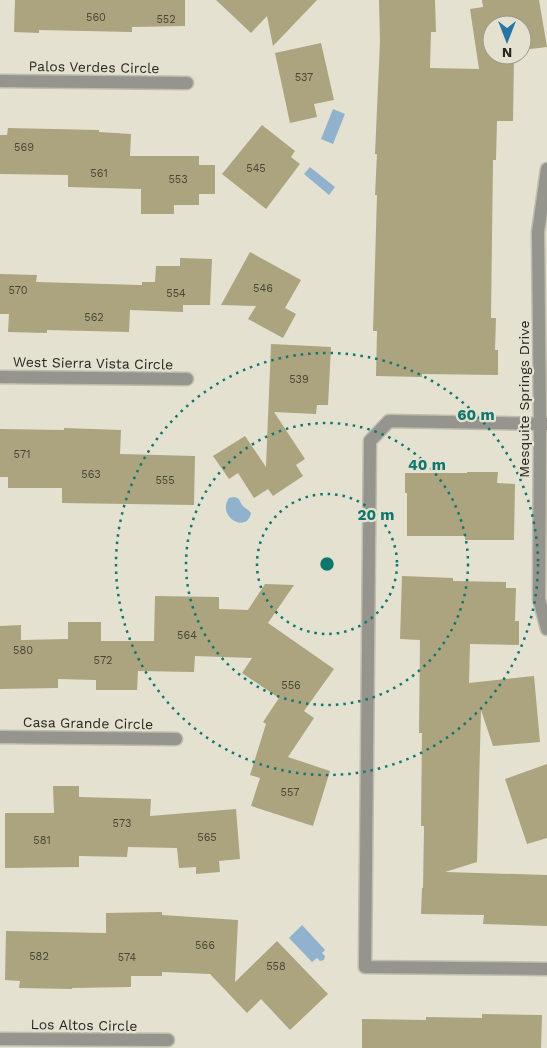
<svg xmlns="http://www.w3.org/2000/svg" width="547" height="1048" viewBox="0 0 547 1048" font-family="'Work Sans',sans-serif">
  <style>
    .water { fill: #91b2cc }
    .building { fill: #aba47e }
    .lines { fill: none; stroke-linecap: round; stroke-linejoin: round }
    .lane-casing { stroke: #bebcae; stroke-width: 15 }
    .street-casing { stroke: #bebcae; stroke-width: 15 }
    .lane { stroke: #95948d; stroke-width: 12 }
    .street { stroke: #95948d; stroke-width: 12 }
    .ring { fill: none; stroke: #0f766e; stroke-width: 2.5; stroke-dasharray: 2.5 5 }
    .labels { text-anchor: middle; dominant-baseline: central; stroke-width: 4.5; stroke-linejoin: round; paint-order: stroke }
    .number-label { font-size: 11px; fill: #494638 }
    .street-label { font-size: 14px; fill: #282721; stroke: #e4e1d1 }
    .centre { fill: #0f766e; stroke: #e4e1d1; stroke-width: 2.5 }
    .ring-label { font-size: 15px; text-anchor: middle; font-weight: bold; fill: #0f766e; stroke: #e4e1d1; stroke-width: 4.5; stroke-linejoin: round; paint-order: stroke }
  </style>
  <rect width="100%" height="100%" fill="#e4e1d1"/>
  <!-- water -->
  <g class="water">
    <path d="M333,109L345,114L333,144L321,139Z"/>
    <path d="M310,167L335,187L329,195L304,174Z"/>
    <path d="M234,497C241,498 239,502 243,506C246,509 249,510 251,513C247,534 216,517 229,498Z"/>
    <path d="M302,925L325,950L322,953L325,956L324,960L320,961L317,958L312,962L289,938Z"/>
  </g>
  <!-- building -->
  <g class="building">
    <path d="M15,0H185V26L132,27V32L39,30V33L14,32Z"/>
    <path d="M216,0H317L273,46L267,16L251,33Z"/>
    <path d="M379,0H435L436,32H431L430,68L479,69L470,9L483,7L482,0H539L547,47L522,50V25H492V55H514L513,121H497L496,160H493L491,318H496L495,350H498V375L422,374V377L376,376L377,331H373L377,195H375L377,154H375L380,42Z"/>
    <path d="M321,43L334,100L314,104L317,117L290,123L275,53Z"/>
    <path d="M262,125L295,151L291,157L300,164L266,209L222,174Z"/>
    <path d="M8,128L99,130V132L131,134L130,156H199V165H215V194H199V205H174V214H141V189L68,187V175L0,174V135H7Z"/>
    <path d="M250,252L301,280L285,308L296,314L283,338L248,319L256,306L221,305Z"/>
    <path d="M180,258L212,259L210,305H183V312L130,310L129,332L47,330V333L8,332L9,314H0V274L37,275L36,282L142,285V282H155L156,266H180Z"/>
    <path d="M271,344L331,347L328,405H317L316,414L274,412L305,459L296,465L303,476L273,496L268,489L254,498L238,473L229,479L213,456L245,436L266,467Z"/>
    <path d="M64,428L121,430L120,454L195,456L194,505L62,503V488H8V477H0V429L64,430Z"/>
    <path d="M467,472H498L497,483L515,484L514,540H465V536H407V493H405V473H467Z"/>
    <path d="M402,576L453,578V581L506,582V588H516L515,621H519V645L470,644L469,683L534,676L540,742L493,746L481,710L477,862L445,872L547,875V926L483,924L484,915L421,914L422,888H423L424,826H421L422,733H419L420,640L400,639Z"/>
    <path d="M265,584L294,585L268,623L334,669L304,711L314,718L288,757L330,771L313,826L251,806L260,778L250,775L266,724L263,722L279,698L242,673L252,658L195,656L194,672L138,671L137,690H96V680L58,679V688L0,689V626L21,625V640L68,639V622H101V641H154L155,596L219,597V609L248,610Z"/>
    <path d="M547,764V838L527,844L505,779Z"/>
    <path d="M53,786H79V797L151,799L150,816L236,809L240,859L219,861L220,872L196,874V867L179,868L177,848L128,847L127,857L79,856V867L5,868V813H54Z"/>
    <path d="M162,912V915L238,920L235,982L277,941L328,994L290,1030L261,999L247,1013L210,974L162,972V976H131V987L72,988V989L19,988L20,981L5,980L6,931L106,933V913Z"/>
    <path d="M482,1014L542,1015L541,1048H362V1019L426,1020V1017L482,1018Z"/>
  </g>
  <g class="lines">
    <defs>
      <path id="lane" d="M547,424L389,421L370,441L365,967L547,969"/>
      <g id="street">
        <path d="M0,81L187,83"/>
        <path d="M547,169L538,232L540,423L539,599L547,629"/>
        <path d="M0,377L187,379"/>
        <path d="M0,737L176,739"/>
        <path d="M0,1039L168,1040"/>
      </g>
    </defs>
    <!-- lane casing -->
    <use href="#lane" class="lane-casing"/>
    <!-- street casing -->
    <use href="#street" class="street-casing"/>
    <!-- lane -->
    <use href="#lane" class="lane"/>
    <!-- street -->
    <use href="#street" class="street"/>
  </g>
  <!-- distance rings -->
  <g class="ring">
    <circle cx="327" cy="564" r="70"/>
    <circle cx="327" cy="564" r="141"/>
    <circle cx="327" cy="564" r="211"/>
  </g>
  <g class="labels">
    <!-- number labels -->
    <g class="number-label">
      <text x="96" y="17">560</text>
      <text x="166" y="19">552</text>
      <text x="304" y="77">537</text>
      <text x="24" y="147">569</text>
      <text x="256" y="168">545</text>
      <text x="99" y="173">561</text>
      <text x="178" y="179">553</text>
      <text x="263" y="288">546</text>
      <text x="18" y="290">570</text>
      <text x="176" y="293">554</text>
      <text x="94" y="317">562</text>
      <text x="299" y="379">539</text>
      <text x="22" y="454">571</text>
      <text x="91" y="474">563</text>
      <text x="165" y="480">555</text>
      <text x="187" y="635">564</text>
      <text x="23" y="650">580</text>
      <text x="103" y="660">572</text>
      <text x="291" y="685">556</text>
      <text x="290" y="792">557</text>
      <text x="122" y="823">573</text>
      <text x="207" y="837">565</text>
      <text x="42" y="840">581</text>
      <text x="205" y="945">566</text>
      <text x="39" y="956">582</text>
      <text x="127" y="957">574</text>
      <text x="276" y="966">558</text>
    </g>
    <!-- street labels -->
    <g class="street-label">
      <text transform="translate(94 67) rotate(1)">Palos Verdes Circle</text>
      <text transform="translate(93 363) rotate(1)">West Sierra Vista Circle</text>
      <text transform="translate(524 399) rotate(-90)">Mesquite Springs Drive</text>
      <text transform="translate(88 723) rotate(1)">Casa Grande Circle</text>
      <text transform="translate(84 1025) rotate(1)">Los Altos Circle</text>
    </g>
  </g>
  <circle cx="327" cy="564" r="8" class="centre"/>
  <g class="ring-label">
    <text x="476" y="420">60 m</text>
    <text x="427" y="470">40 m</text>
    <text x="376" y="520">20 m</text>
  </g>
  <!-- north arrow -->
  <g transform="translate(507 40) rotate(180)"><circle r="24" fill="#e4e1d1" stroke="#99978b"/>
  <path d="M0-4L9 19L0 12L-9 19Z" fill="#2775a7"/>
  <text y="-8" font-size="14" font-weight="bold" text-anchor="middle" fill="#282721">N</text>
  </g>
</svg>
